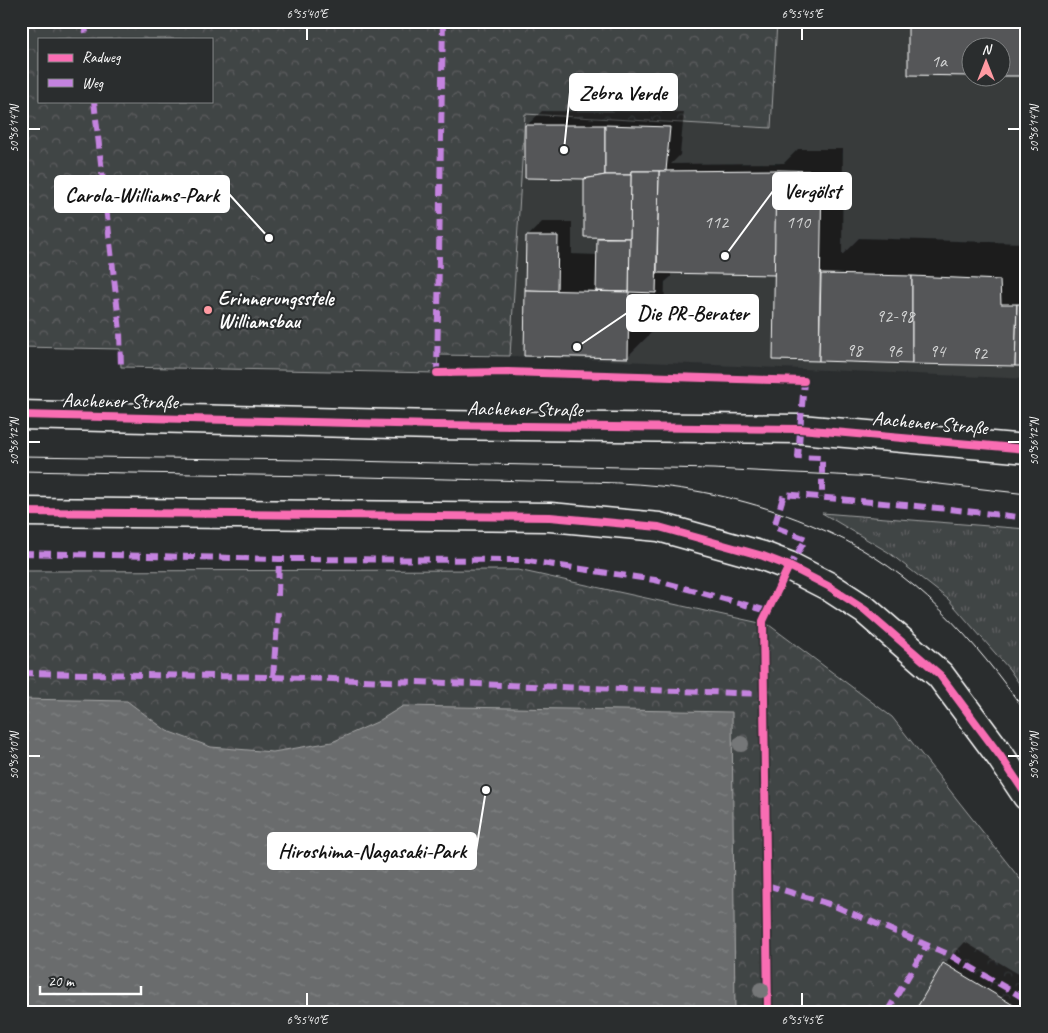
<svg xmlns="http://www.w3.org/2000/svg" width="1048" height="1033" viewBox="0 0 1048 1033" font-family="Caveat,sans-serif">
  <style>
    .built { fill: #373a3b; fill-rule: evenodd }
    .grass { fill: url(#grass-tufts); stroke: #a0a2a2 }
    .park { fill: url(#park-crowns); stroke: #a0a2a2; fill-rule: evenodd }
    .water { fill: url(#water-ripples); stroke: #a6a7a7 }
    .shadow { fill: #0007 }
    .building { fill: #555758; stroke: #fff }
    .lines { fill: none; stroke-linecap: round; stroke-linejoin: round }
    .primary-casing { stroke: #fff; stroke-width: 31 }
    .primary { stroke: #2a2d2e; stroke-width: 28 }
    .tram { stroke: #fff; stroke-width: 1 }
    .quiet { stroke: #c483df; stroke-width: 6; stroke-dasharray: 12 6; stroke-linecap: butt }
    .cycleway-casing { stroke: #2a2d2e; stroke-width: 11 }
    .cycleway { stroke: #f96db3; stroke-width: 8 }
    .tree { fill: #757778 }
    .ticks { fill: none; stroke: #fff; stroke-width: 2 }
    .poi-dot { fill: #ff9aa2; stroke: #2a2d2e; stroke-width: 2 }
    .labels { text-anchor: middle; dominant-baseline: central; stroke-width: 4; stroke-linejoin: round; paint-order: stroke }
    .number-label { font-size: 18px; fill: #d4d5d5 }
    .poi-label { font-size: 20px; font-weight: bold; fill: #fff; stroke: #2a2d2e; text-anchor: start }
    .street-label { font-size: 20px; fill: #fff; stroke: #2a2d2e }
    .leader { fill: none; stroke: #fff; stroke-width: 2 }
    .callout-dot { fill: #fff; stroke: #2a2d2e; stroke-width: 2 }
    .callout { fill: #fff; stroke: #fff; stroke-width: 2 }
    .callout-label { font-size: 21px; text-anchor: middle; font-weight: bold; fill: #111 }
    .neatline { fill: none; stroke: #fff; stroke-width: 2 }
    .ticks-label { font-size: 12px; text-anchor: middle; fill: #fff }
  </style>
  <defs>
    <pattern id="grass-tufts" width="24" height="20" patternUnits="userSpaceOnUse" patternTransform="scale(1.25)"><rect width="24" height="20" fill="#414445"/><path d="M3 7l-1-3M5 7V3M7 7l1-3M15 17l-1-3M17 17v-4M19 17l1-3" fill="none" stroke="#5e6061"/></pattern>
    <pattern id="park-crowns" width="20" height="18" patternUnits="userSpaceOnUse" patternTransform="scale(1.25)"><rect width="20" height="18" fill="#414445"/><path d="M2 6a3 3 0 1 1 6 0M12 15a3 3 0 1 1 6 0" fill="none" stroke="#5e6061"/></pattern>
    <pattern id="water-ripples" width="26" height="14" patternUnits="userSpaceOnUse" patternTransform="scale(1.25)"><rect width="26" height="14" fill="#6a6c6d"/><path d="M2 4q2-2 4 0t4 0M15 11q2-2 4 0t4 0" fill="none" stroke="#808283"/></pattern>
  </defs>
  <rect width="100%" height="100%" fill="#2a2d2e"/>
  <filter id="ink" filterUnits="userSpaceOnUse"><feTurbulence type="fractalNoise" baseFrequency=".02" numOctaves="2"/><feDisplacementMap in="SourceGraphic" scale="10" xChannelSelector="R" yChannelSelector="G"/><feConvolveMatrix kernelMatrix="1 2 1 2 8 2 1 2 1" color-interpolation-filters="sRGB"/></filter>
  <g filter="url(#ink)">
    <!-- built -->
    <path class="built" d="M777,21H1027V379L510,356L524,114L771,128ZM970,48H1000V78H970Z"/>
    <!-- grass -->
    <path class="grass" d="M822,513L1027,529V695L1009,669L948,599L888,552Z"/>
    <!-- park -->
    <g class="park">
      <path d="M21,21H777L771,128L525,114L510,356L438,355L437,373L121,367L120,349L21,347ZM39,39H211V101H39Z"/>
      <path d="M518,570L769,625L892,717L1027,888V1012H21V571Z"/>
    </g>
    <!-- water -->
    <path class="water" d="M21,699L127,701L167,731L211,747L273,752L332,742L377,722L403,706L732,712L735,1012H21Z"/>
    <!-- shadow -->
    <g class="shadow">
      <path d="M909,21L1000,48H970V74H909Z"/>
      <path d="M542,111L684,112L680,155L671,164L784,163L798,149H843L842,255L859,238L1027,243V366L775,359L776,273L671,272V277L665,282L664,320L627,357L526,355L527,237L542,222H572V254L598,255V237L586,177L527,125Z"/>
      <path d="M965,942L1027,979V1012H919L944,964Z"/>
    </g>
    <!-- building -->
    <g class="building">
      <path d="M908,21H1024V76H1000V48H970V76L908,75Z"/>
      <rect x="1024" y="21" width="3" height="55"/>
      <path d="M525,125H605V175L584,179L525,178Z"/>
      <path d="M605,125L670,127L666,171H631V175H605Z"/>
      <path d="M776,170L775,275L657,273L659,171Z"/>
      <path d="M776,170L822,171L819,361L773,360Z"/>
      <path d="M631,171H659L656,293L629,292Z"/>
      <path d="M605,175H631L630,238L584,237V179Z"/>
      <path d="M526,236H558L557,291L525,290Z"/>
      <path d="M597,238H630L629,292L596,291Z"/>
      <path d="M821,274L912,276V364L819,361Z"/>
      <path d="M912,276L1000,280L1001,304H1017L1015,366L912,364Z"/>
      <path d="M525,290L629,292L628,358L524,356Z"/>
      <path d="M1017,304H1027V366H1015Z"/>
      <path d="M943,963L1025,1012H916L915,1011Z"/>
    </g>
    <g class="lines">
      <defs>
        <g id="primary">
          <path d="M21,415L436,425L800,429L1027,449"/>
          <path d="M21,512L550,517L659,527L763,556L789,566L828,586L865,610L940,675L1001,757L1027,796"/>
        </g>
      </defs>
      <!-- primary casing -->
      <use href="#primary" class="primary-casing"/>
      <!-- primary -->
      <use href="#primary" class="primary"/>
      <!-- tram -->
      <g class="tram">
        <path d="M21,456L303,460L713,469L877,477L1027,494"/>
        <path d="M21,471C163,474 305,475 447,479C489,480 531,481 573,482C602,482 631,483 660,486C718,492 775,508 828,532C915,571 973,638 1027,714"/>
      </g>
      <!-- quiet -->
      <g class="quiet">
        <path d="M84,21L87,39"/>
        <path d="M94,101L120,331L121,367"/>
        <path d="M440,373H437L443,21"/>
        <path d="M800,381H804L798,457L822,458V498"/>
        <path d="M21,553L279,559L521,560L655,580L768,611"/>
        <path d="M788,569L806,539L774,527L784,494L949,509L1027,518"/>
        <path d="M278,596L279,559"/>
        <path d="M21,673L273,677L764,694"/>
        <path d="M273,677L278,612"/>
        <path d="M767,885L832,905L948,954L1027,1000"/>
        <path d="M887,1012L927,945"/>
      </g>
      <defs>
        <g id="cycleway">
          <path d="M437,373L508,372L804,381"/>
          <path d="M21,415L436,425L800,429L1027,449"/>
          <path d="M21,512L550,517L659,527L763,556L789,566L828,586L865,610L940,675L1001,757L1027,796"/>
          <path d="M768,1012L763,621L789,566"/>
        </g>
      </defs>
      <!-- cycleway casing -->
      <use href="#cycleway" class="cycleway-casing"/>
      <!-- cycleway -->
      <use href="#cycleway" class="cycleway"/>
    </g>
    <!-- trees -->
    <g class="tree">
      <circle cx="741" cy="744" r="8"/>
      <circle cx="761" cy="990" r="8"/>
    </g>
  </g>
  <!-- ticks -->
  <path class="ticks" d="M307,28V40M802,28V40M28,129H40M1008,129H1020M28,442H40M1008,442H1020M28,756H40M1008,756H1020M307,993V1006M802,993V1006"/>
  <!-- markers -->
  <circle class="poi-dot" cx="208" cy="310" r="5"/>
  <g class="labels">
    <!-- number labels -->
    <g class="number-label">
      <text x="939" y="61">1a</text>
      <text x="716" y="222">112</text>
      <text x="798" y="222">110</text>
      <text x="895" y="316">92-98</text>
      <text x="854" y="350">98</text>
      <text x="894" y="351">96</text>
      <text x="937" y="351">94</text>
      <text x="979" y="353">92</text>
    </g>
    <!-- poi labels -->
    <g class="poi-label">
      <text x="218" y="298">Erinnerungsstele<tspan x="218" dy="23">Williamsbau</tspan></text>
    </g>
    <!-- street labels -->
    <g class="street-label">
      <text transform="translate(120 401) rotate(1)">Aachener Straße</text>
      <text transform="translate(525 409) rotate(1)">Aachener Straße</text>
      <text transform="translate(930 423) rotate(5)">Aachener Straße</text>
    </g>
  </g>
  <!-- callouts -->
  <path class="leader" d="M564 150L570 92M725 256L773 191M269 238L229 194M577 347L627 313M486 790L476 851"/>
  <g class="callout-dot">
    <circle cx="564" cy="150" r="5"/>
    <circle cx="725" cy="256" r="5"/>
    <circle cx="269" cy="238" r="5"/>
    <circle cx="577" cy="347" r="5"/>
    <circle cx="486" cy="790" r="5"/>
  </g>
  <g class="callout">
    <rect x="570" y="74" width="107" height="36" rx="5"/>
    <rect x="773" y="173" width="78" height="36" rx="5"/>
    <rect x="55" y="176" width="174" height="36" rx="5"/>
    <rect x="627" y="295" width="131" height="36" rx="5"/>
    <rect x="268" y="833" width="208" height="36" rx="5"/>
  </g>
  <g class="callout-label">
    <text x="623" y="100">Zebra Verde</text>
    <text x="812" y="198">Vergölst</text>
    <text x="142" y="202">Carola-Williams-Park</text>
    <text x="693" y="320">Die PR-Berater</text>
    <text x="372" y="858">Hiroshima-Nagasaki-Park</text>
  </g>
  <!-- margin -->
  <rect width="1048" height="1033" fill="none" stroke="#2a2d2e" stroke-width="55"/>
  <!-- legend -->
  <rect x="38" y="38" width="175" height="65" fill="#2a2d2e" stroke="#7f8182"/>
  <rect x="48" y="54" width="25" height="8" fill="#f96db3" stroke="#7f8182"/>
  <text x="82" y="62" font-size="15" fill="#ffffff">Radweg</text>
  <rect x="48" y="79" width="25" height="8" fill="#c483df" stroke="#7f8182"/>
  <text x="82" y="88" font-size="15" fill="#ffffff">Weg</text>
  <!-- north arrow -->
  <g transform="translate(986 62)"><circle r="24" fill="#2a2d2e" stroke="#7f8182"/>
  <path d="M0-4L9 19L0 12L-9 19Z" fill="#ff9aa2"/>
  <text y="-8" font-size="14" font-weight="bold" text-anchor="middle" fill="#ffffff">N</text>
  </g>
  <!-- scale -->
  <path d="M40 986v8h101v-8" fill="none" stroke="#ffffff" stroke-width="2.5"/>
  <text x="48" y="986" font-size="15" fill="#ffffff" stroke="#2a2d2e" stroke-width="4" paint-order="stroke">20 m</text>
  <rect x="28" y="28" width="992" height="978" class="neatline"/>
  <g class="ticks-label">
    <text x="307" y="18">6°55'40"E</text>
    <text x="802" y="18">6°55'45"E</text>
    <text transform="translate(14 129) rotate(-90)" y="4">50°56'14"N</text>
    <text transform="translate(1034 129) rotate(-90)" y="4">50°56'14"N</text>
    <text transform="translate(14 442) rotate(-90)" y="4">50°56'12"N</text>
    <text transform="translate(1034 442) rotate(-90)" y="4">50°56'12"N</text>
    <text transform="translate(14 756) rotate(-90)" y="4">50°56'10"N</text>
    <text transform="translate(1034 756) rotate(-90)" y="4">50°56'10"N</text>
    <text x="307" y="1024">6°55'40"E</text>
    <text x="802" y="1024">6°55'45"E</text>
  </g>
</svg>
